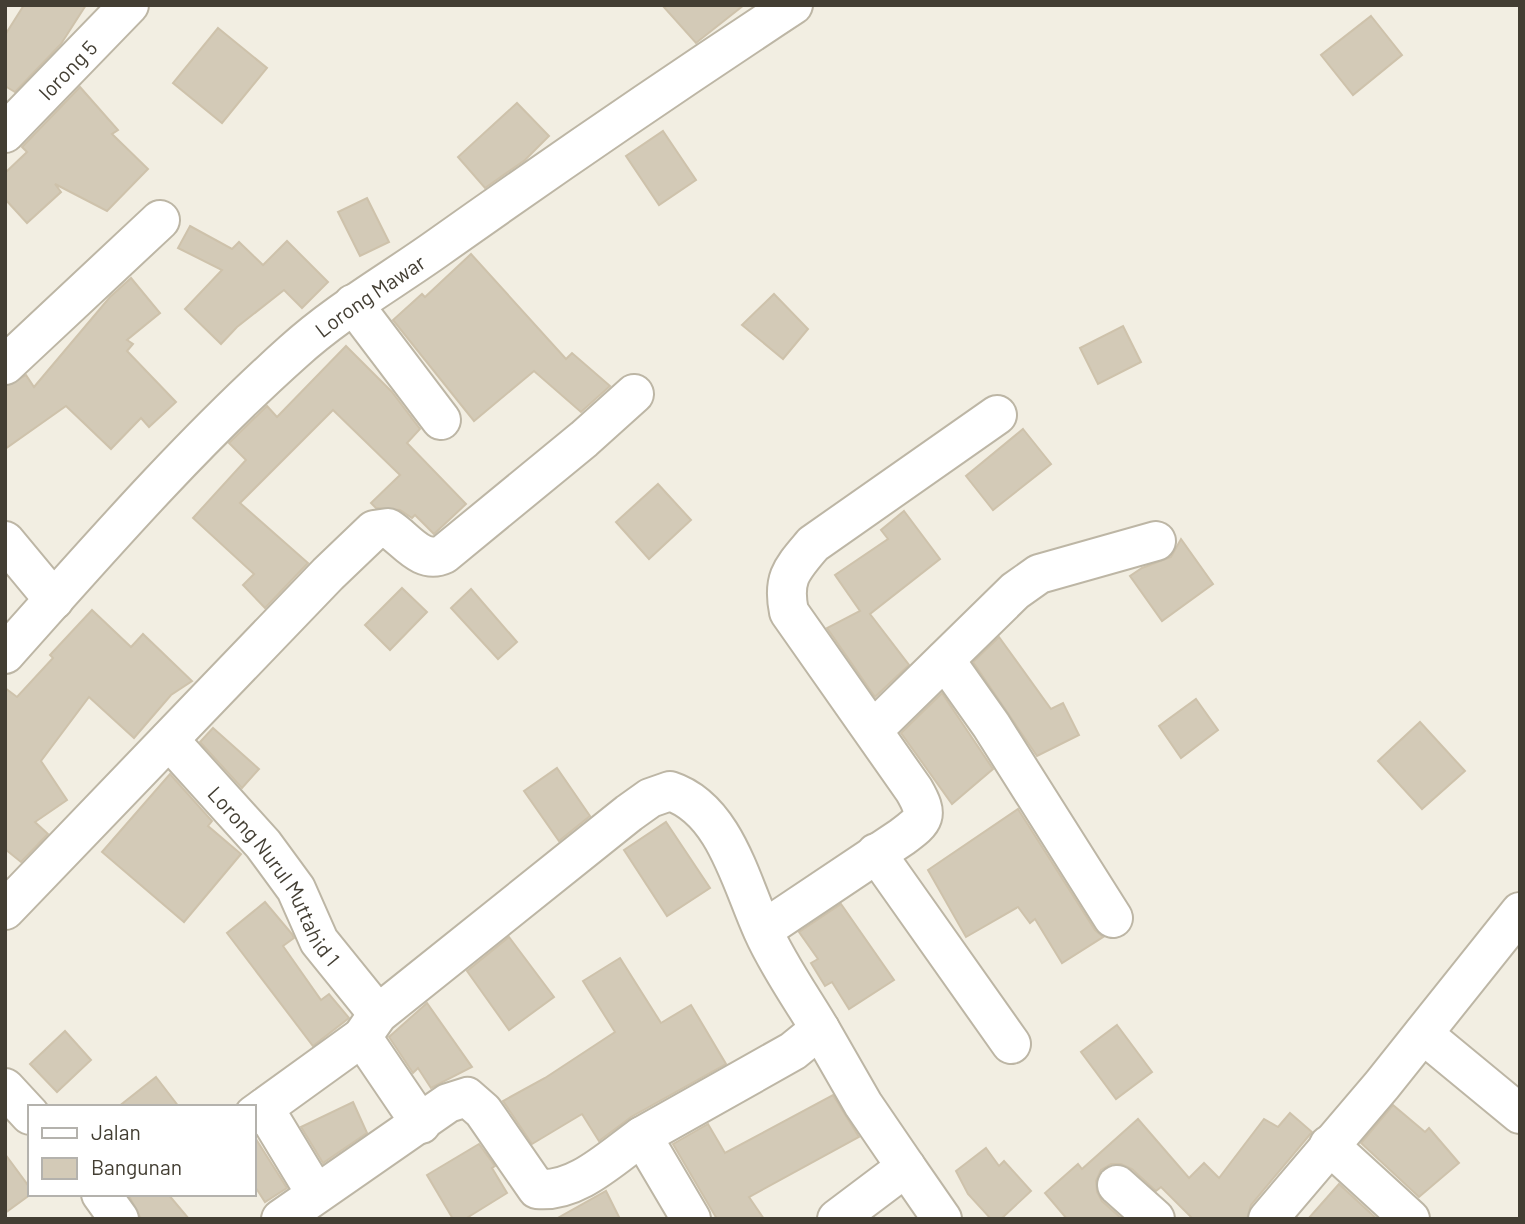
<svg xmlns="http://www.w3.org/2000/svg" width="1525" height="1224" viewBox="0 0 1525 1224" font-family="Barlow,sans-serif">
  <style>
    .building { fill: #d3cab7; stroke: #cec2ab; stroke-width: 2 }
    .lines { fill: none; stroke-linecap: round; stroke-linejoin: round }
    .minor-casing { stroke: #bdb6a5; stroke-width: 42 }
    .minor { stroke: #fff; stroke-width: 38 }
    .labels { text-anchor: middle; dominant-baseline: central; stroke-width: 7; stroke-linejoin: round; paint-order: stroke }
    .street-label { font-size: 21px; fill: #433e33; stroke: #fff }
  </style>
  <rect width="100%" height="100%" fill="#f2eee2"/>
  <!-- building -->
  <g class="building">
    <path d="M24,5H86L61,44L15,92L5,86V35Z"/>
    <path d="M662,5H744L696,43Z"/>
    <path d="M1371,16L1402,55L1353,95L1321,55Z"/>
    <path d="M218,28L267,68L222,123L173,83Z"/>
    <path d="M80,87L118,130L112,134L148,169L107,211L55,184L61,192L27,223L5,199V173L27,152L22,147Z"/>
    <path d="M517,103L549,136L525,160L485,188L458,157Z"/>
    <path d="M663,131L696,180L659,205L626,156Z"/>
    <path d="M367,198L389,242L360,256L338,212Z"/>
    <path d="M190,226L232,249L239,242L263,265L287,241L328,282L302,308L284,290L237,327L221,344L185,309L222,270L178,248Z"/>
    <path d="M471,254L566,359L572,353L610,386L581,412L534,371L474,421L393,320L422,294L425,297Z"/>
    <path d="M131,278L160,313L127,340L133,344L127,351L176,402L149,427L141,418L111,449L66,406L5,449V386L26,375L34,387L110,297Z"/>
    <path d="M774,294L808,329L783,359L742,325Z"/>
    <path d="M1123,326L1141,362L1098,384L1080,348Z"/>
    <path d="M346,346L392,392L420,429L407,443L466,504L434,534L415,515L412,518L400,510L376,508L371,503L400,475L333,410L240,503L308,563L265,608L243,585L254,574L193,518L246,460L229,443L267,406L277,417Z"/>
    <path d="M1023,429L1051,464L993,510L966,476Z"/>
    <path d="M658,484L691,520L649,559L616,522Z"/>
    <path d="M904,511L940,559L870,614L909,665L875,697L827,628L860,611L835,575L888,539L881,530Z"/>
    <path d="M1181,539L1213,584L1162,621L1130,576L1142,568L1171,557Z"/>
    <path d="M402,588L427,612L390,650L365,625Z"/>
    <path d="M471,589L517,642L498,659L451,608Z"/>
    <path d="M92,610L131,647L143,634L192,681L171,695L134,738L89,697L41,761L67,800L35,822L48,834L21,862L5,849V688L17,697L53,658L50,655Z"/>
    <path d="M999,637L1051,709L1063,703L1079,735L1037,756L973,662Z"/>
    <path d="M942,693L993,769L952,804L901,733Z"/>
    <path d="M1196,699L1218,730L1181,758L1159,726Z"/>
    <path d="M1420,722L1465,771L1422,809L1378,761Z"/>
    <path d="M213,728L259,769L242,788L200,742Z"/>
    <path d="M557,768L590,816L559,841L524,791Z"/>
    <path d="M170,774L212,821L208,826L241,854L184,922L102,852Z"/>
    <path d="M1018,809L1095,930L1103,937L1062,963L1035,919L1030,923L1018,907L966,937L928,870Z"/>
    <path d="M666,822L710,888L667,916L624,850Z"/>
    <path d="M265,902L292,934L294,938L283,946L321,1000L329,994L349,1018L313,1046L227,933Z"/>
    <path d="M841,904L894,980L849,1009L832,982L825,986L811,963L818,959L799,932Z"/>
    <path d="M509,937L554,997L509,1030L467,971Z"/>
    <path d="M620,958L661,1023L691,1005L726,1064L631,1117L599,1141L582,1114L532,1144L503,1101L545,1078L615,1032L583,981Z"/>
    <path d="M427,1003L472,1067L431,1088L418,1068L413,1073L389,1037Z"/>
    <path d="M1117,1025L1152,1072L1116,1099L1081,1052Z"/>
    <path d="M65,1031L91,1060L57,1092L30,1064Z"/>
    <path d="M156,1077L179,1107H118Z"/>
    <path d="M833,1095L859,1137L749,1197L764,1219H717L673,1144L708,1124L725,1153Z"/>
    <path d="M353,1102L367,1133L323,1163L301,1127Z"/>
    <path d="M1393,1105L1425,1132L1429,1128L1459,1163L1419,1197L1361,1143Z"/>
    <path d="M1290,1113L1312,1132L1251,1205L1247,1219H1193L1161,1187L1156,1191L1132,1169L1121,1164H1111L1101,1170L1096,1181L1097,1192L1102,1201L1122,1219H1067L1045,1193L1078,1164L1082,1169L1138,1119L1189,1178L1204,1163L1219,1178L1264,1119L1278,1127Z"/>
    <path d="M254,1136L287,1188L265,1202L254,1185Z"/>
    <path d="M479,1144L495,1166L492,1168L507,1193L465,1219H453L427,1175Z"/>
    <path d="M986,1148L999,1166L1004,1161L1031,1191L1001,1219H991L968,1194L956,1171Z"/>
    <path d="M5,1154L30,1188L31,1194L5,1213Z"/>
    <path d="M1339,1184L1377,1219H1308Z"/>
    <path d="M606,1191L620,1219H556Z"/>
    <path d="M128,1194H168L189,1219H141Z"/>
  </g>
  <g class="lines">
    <defs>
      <g id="minor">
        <path id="s1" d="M5,133L129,5"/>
        <path d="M353,304L441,420"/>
        <path d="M5,365L160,220"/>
        <path d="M5,541L54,600"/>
        <path id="s2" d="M5,654C97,551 190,444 293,352C338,311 390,282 439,247C556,164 673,84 793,5"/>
        <path d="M945,660L991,725L1113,918"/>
        <path d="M873,730L1015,591L1039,574L1156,541"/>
        <path id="s3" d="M169,740L263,844L296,889L319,941L378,1014"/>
        <path d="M876,853L1011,1044"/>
        <path d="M5,910L328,574L374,530L388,528C406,539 421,565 444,554L584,439L634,394"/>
        <path d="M763,930L902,837C925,820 929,816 914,790L789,612C782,578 792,569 813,544L997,415"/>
        <path d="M820,1029L863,1104L906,1167"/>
        <path d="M1423,1034L1520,1114"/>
        <path d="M362,1037L421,1124"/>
        <path d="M5,1088L30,1115"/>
        <path d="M264,1108L316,1194"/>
        <path d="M254,1115L362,1037L378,1014L629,813L650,798L670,791C725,809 741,883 763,931C778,965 801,997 820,1029L793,1051L642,1136"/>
        <path d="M1329,1145L1410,1219"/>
        <path d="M1117,1185L1155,1219"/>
        <path d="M101,1194L119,1219"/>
        <path d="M281,1219L448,1103L467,1097L483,1111L537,1189C576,1193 611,1158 642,1136L691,1219"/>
        <path d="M837,1219L906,1167L942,1219"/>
        <path d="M1268,1219L1382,1085L1520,912"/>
      </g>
    </defs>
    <!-- minor casing -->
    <use href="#minor" class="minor-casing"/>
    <!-- minor -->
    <use href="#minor" class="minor"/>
  </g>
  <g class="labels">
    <!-- street labels -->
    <g class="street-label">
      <text stroke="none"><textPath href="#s1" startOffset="89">lorong 5</textPath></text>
      <text stroke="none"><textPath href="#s2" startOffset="513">Lorong Mawar</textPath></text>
      <text stroke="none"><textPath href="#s3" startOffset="173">Lorong Nurul Muttahid 1</textPath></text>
    </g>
  </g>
  <!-- border -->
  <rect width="1525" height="1224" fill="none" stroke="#433e33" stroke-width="14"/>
  <!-- legend -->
  <rect x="28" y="1105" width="228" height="91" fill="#ffffff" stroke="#b4b2ad" stroke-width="2"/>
  <rect x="42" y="1128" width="35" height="10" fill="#ffffff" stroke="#b4b2ad" stroke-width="2"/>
  <text x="91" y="1140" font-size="21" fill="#433e33">Jalan</text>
  <rect x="42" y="1158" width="35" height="21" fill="#d3cab7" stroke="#b4b2ad" stroke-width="2"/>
  <text x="91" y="1175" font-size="21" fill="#433e33">Bangunan</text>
</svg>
